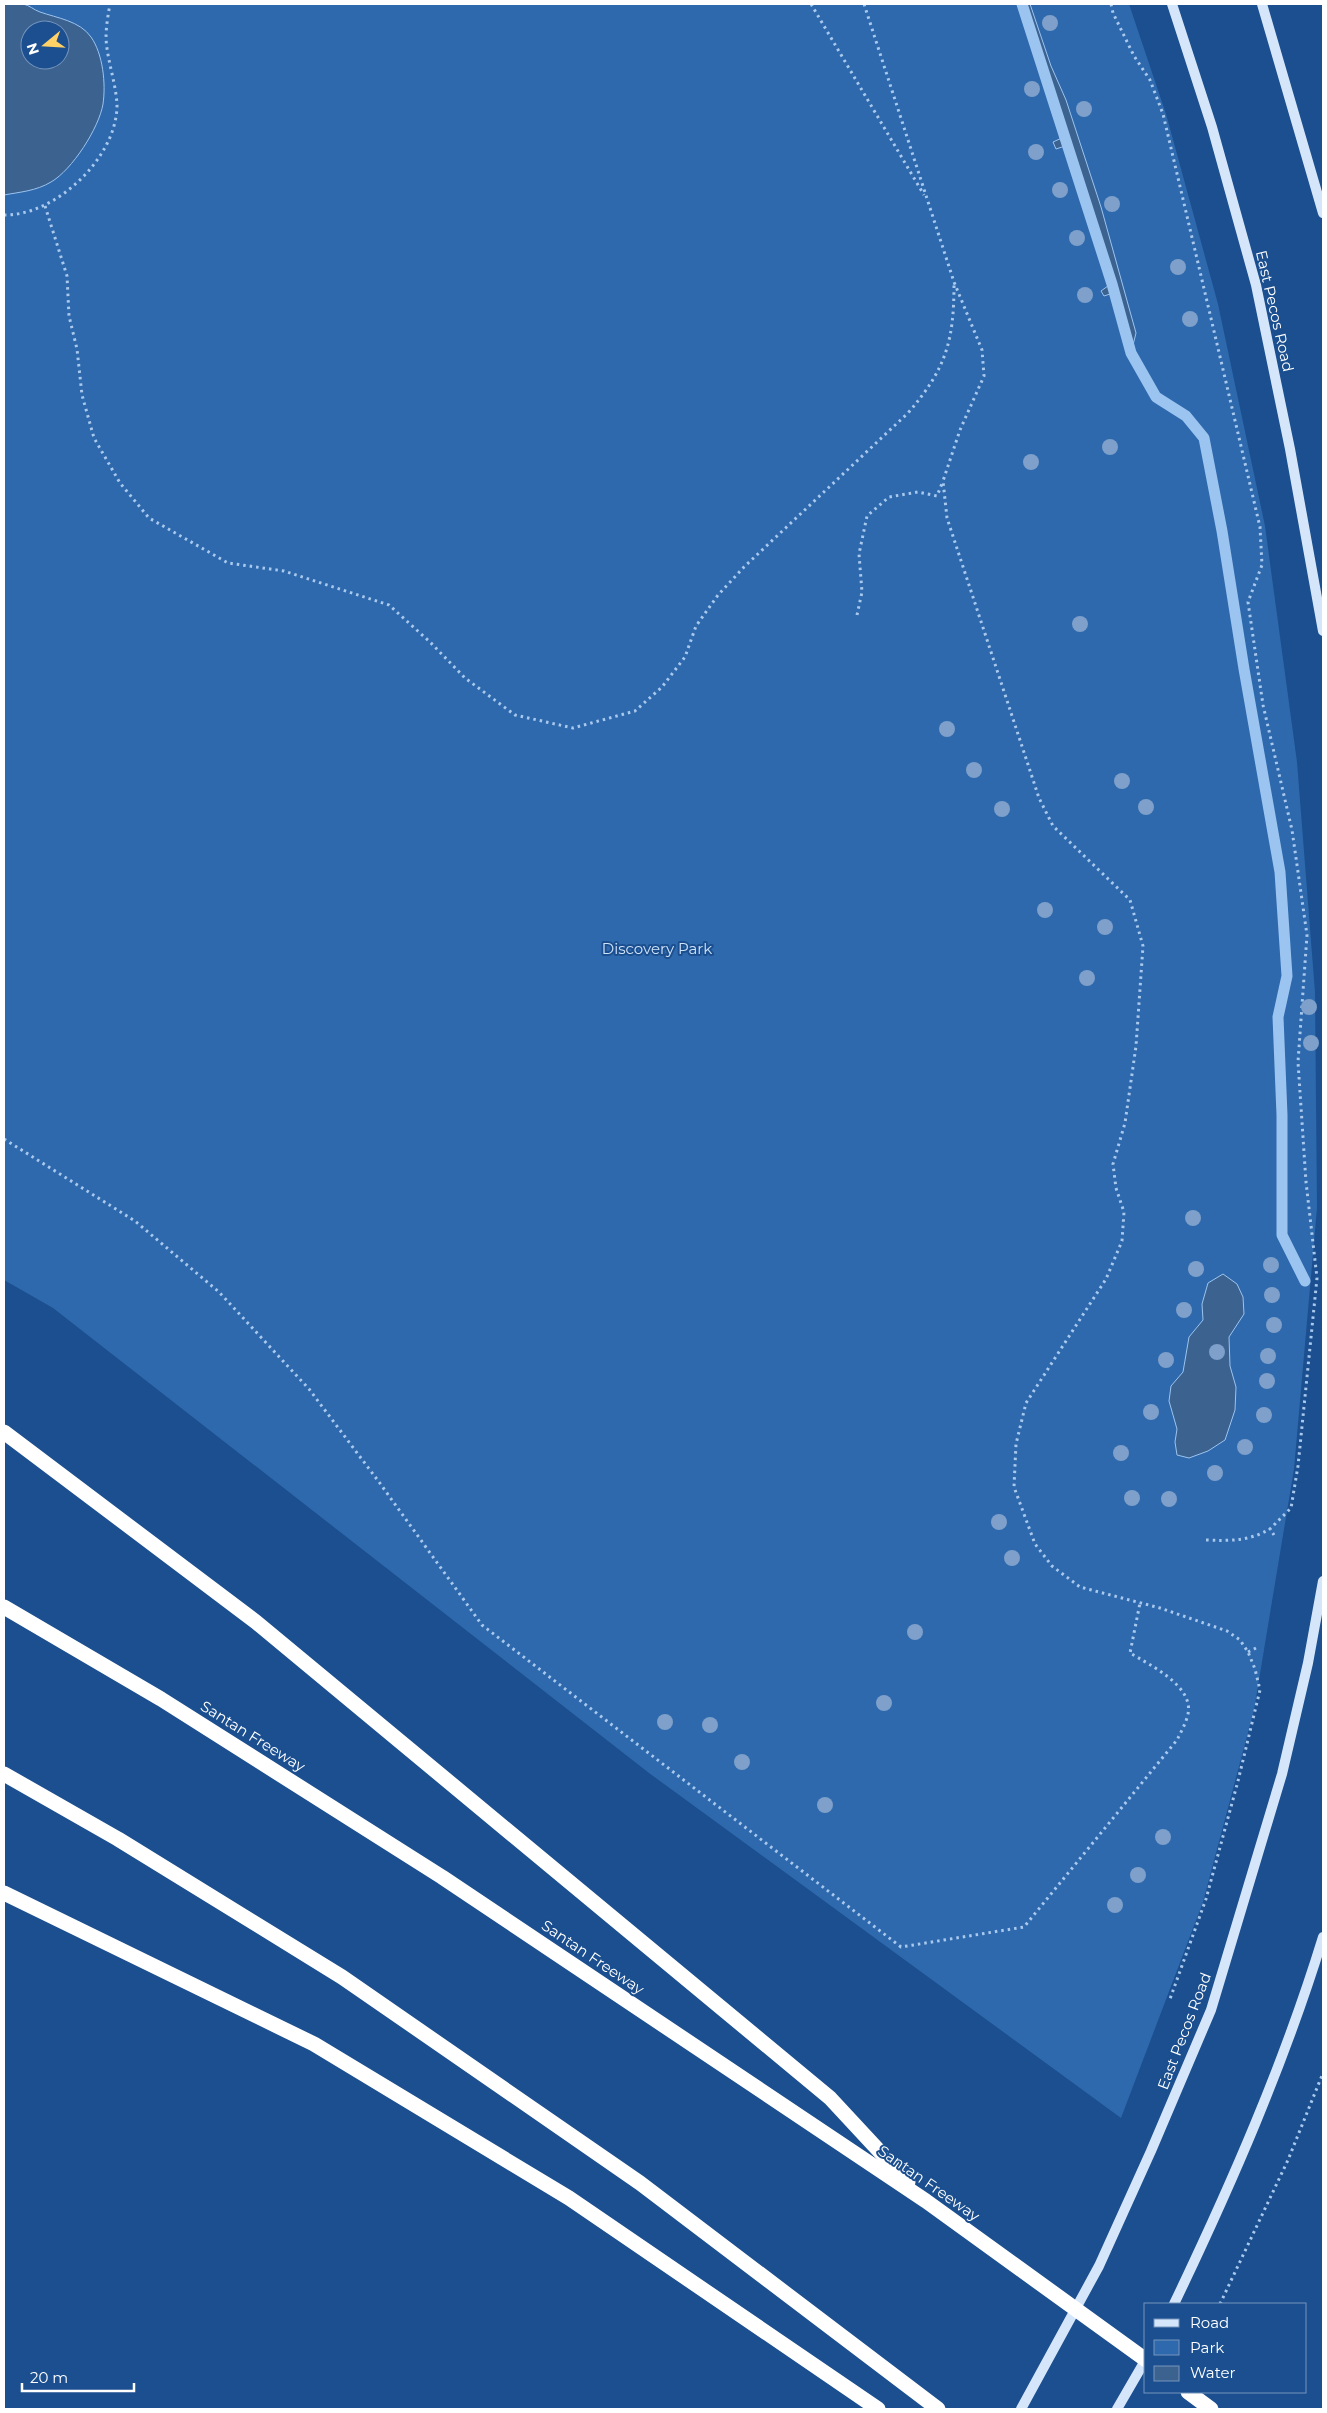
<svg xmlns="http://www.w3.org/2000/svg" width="1327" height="2413" viewBox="0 0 1327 2413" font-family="Montserrat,sans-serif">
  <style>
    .green { fill: #2e69ad; fill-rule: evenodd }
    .water { fill: #3c6290; stroke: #9cc4f0; fill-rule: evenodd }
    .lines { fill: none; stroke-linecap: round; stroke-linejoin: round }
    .stream { stroke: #9cc4f0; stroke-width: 11 }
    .path { stroke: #a9c9ee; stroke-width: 3; stroke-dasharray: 2.5 4; stroke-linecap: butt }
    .secondary { stroke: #d6e6fa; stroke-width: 10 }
    .motorway { stroke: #fff; stroke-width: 15 }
    .tree { fill: #7ea0ca }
    .labels { text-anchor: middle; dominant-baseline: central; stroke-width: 4; stroke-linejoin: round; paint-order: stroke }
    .street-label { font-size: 15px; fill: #fff; stroke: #1b4f8f }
    .park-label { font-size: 15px; fill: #cfe3fa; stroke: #1b4f8f }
  </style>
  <rect width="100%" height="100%" fill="#1b4f8f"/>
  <!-- green -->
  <path class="green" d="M4,4H1129L1166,114L1218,304L1265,526L1297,762L1315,992L1317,1208L1294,1469L1254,1710L1203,1902L1121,2118L649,1773L53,1308L4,1280ZM30,30H60V60H30Z"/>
  <!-- water -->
  <g class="water">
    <path d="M4,4C10,4 17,3 23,4C29,5 34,10 40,12C57,18 80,21 91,37C103,54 106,84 103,104C99,128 72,170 51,182C36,191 20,192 4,195ZM30,30H60V60H30Z"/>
    <path d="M1022,4H1030L1051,66L1066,100L1101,207L1136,333L1131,353L1113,293L1104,296L1101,291L1112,283L1068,145L1056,149L1053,142L1064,137Z"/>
    <path d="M1223,1274L1237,1284L1243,1297L1244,1314L1229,1337L1230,1366L1236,1387L1235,1410L1225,1440L1208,1451L1189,1458L1177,1455L1175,1442L1177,1429L1169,1401L1171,1386L1183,1372L1189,1337L1203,1320L1202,1304L1208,1283Z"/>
  </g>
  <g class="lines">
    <!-- stream -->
    <path class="stream" d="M1022,4L1112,284L1131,353L1156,397L1186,416L1204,438L1222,531L1244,669L1280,872L1287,976L1278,1017L1282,1115V1235L1305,1281"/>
    <!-- path -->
    <g class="path">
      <path d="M811,4L924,195"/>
      <path d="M864,4L954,282L982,350L984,376L960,430L943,481L947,518L1039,798L1053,826L1130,900L1143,946L1136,1046L1125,1123L1113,1164L1116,1188L1124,1212L1122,1241L1106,1279L1026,1403L1016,1444L1014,1487L1035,1544L1052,1566L1080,1587L1160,1608L1227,1631L1240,1640L1248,1652L1255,1669L1260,1690L1238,1781L1206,1899L1170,1999"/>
      <path d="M1111,4L1113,13L1134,56L1150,80L1163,114L1260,527L1262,565L1248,602L1263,705L1292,830L1307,935L1298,1062L1306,1182L1317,1278L1298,1466L1291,1508L1270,1529L1274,1535"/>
      <path d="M45,206L67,276L69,316L77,349L82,395L94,438L120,483L149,518L228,563L284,571L389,605L430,642L465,678L515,715L573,728L635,711L662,687L685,657L696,626L718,595L744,567L908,413C946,369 954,341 954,284"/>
      <path d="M4,215C55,216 117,158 117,105C116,83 107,60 106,38C106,27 108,15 110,4"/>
      <path d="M857,615L862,592L859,554L867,516L889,497L918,492L937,496L943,481"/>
      <path d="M4,1139L135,1221L219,1292L309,1389L379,1482L482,1625L901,1947L1024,1927L1177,1740C1181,1732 1186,1723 1188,1714C1194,1686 1150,1665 1130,1653L1140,1603"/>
      <path d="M1206,1540C1231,1541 1249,1541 1270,1529"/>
      <path d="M1248,1652L1256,1648"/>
      <path d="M1220,2304L1288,2160L1323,2073"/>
    </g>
    <!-- secondary -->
    <g class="secondary">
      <path d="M1172,4L1212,127L1256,285L1290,449L1323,631"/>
      <path d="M1262,4L1323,213"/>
      <path d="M1174,2304C1231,2185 1284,2064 1323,1937"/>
      <path d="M1021,2409L1099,2266L1151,2151L1211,2010L1282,1774L1308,1663L1323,1581"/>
      <path d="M1117,2409L1146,2359"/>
    </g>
    <!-- motorway -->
    <g class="motorway">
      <path d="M4,1432L256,1622L830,2098L908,2182"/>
      <path d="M4,1607L161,1699L442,1877L926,2201L1146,2360"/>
      <path d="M4,1774L118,1839L342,1977L640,2183L938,2409"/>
      <path d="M4,1893L314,2044L569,2198L878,2409"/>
      <path d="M1188,2392L1211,2409"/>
    </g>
  </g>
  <!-- trees -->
  <g class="tree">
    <circle cx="1050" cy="23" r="8"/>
    <circle cx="1032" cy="89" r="8"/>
    <circle cx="1084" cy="109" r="8"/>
    <circle cx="1036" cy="152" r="8"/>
    <circle cx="1060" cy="190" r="8"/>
    <circle cx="1112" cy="204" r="8"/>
    <circle cx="1077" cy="238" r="8"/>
    <circle cx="1178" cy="267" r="8"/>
    <circle cx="1085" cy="295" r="8"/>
    <circle cx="1190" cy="319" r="8"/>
    <circle cx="1110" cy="447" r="8"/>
    <circle cx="1031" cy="462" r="8"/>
    <circle cx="1080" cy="624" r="8"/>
    <circle cx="947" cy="729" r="8"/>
    <circle cx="974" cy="770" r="8"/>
    <circle cx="1122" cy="781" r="8"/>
    <circle cx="1146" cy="807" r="8"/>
    <circle cx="1002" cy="809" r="8"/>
    <circle cx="1045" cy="910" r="8"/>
    <circle cx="1105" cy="927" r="8"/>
    <circle cx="1087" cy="978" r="8"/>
    <circle cx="1309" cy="1007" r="8"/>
    <circle cx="1311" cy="1043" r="8"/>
    <circle cx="1193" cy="1218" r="8"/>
    <circle cx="1271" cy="1265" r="8"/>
    <circle cx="1196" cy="1269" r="8"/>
    <circle cx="1272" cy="1295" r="8"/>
    <circle cx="1184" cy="1310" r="8"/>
    <circle cx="1274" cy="1325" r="8"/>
    <circle cx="1217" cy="1352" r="8"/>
    <circle cx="1268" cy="1356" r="8"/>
    <circle cx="1166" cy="1360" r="8"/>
    <circle cx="1267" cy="1381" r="8"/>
    <circle cx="1151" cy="1412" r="8"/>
    <circle cx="1264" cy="1415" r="8"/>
    <circle cx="1245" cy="1447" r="8"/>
    <circle cx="1121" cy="1453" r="8"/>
    <circle cx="1215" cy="1473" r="8"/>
    <circle cx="1132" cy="1498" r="8"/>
    <circle cx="1169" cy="1499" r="8"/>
    <circle cx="999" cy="1522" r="8"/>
    <circle cx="1012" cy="1558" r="8"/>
    <circle cx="915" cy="1632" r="8"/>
    <circle cx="884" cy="1703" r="8"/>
    <circle cx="665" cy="1722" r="8"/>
    <circle cx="710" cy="1725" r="8"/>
    <circle cx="742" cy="1762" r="8"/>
    <circle cx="825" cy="1805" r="8"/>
    <circle cx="1163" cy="1837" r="8"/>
    <circle cx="1138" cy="1875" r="8"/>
    <circle cx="1115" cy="1905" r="8"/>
  </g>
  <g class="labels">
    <!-- street labels -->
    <g class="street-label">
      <text transform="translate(1275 311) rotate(77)">East Pecos Road</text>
      <text transform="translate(253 1736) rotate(32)">Santan Freeway</text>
      <text transform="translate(593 1957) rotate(34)">Santan Freeway</text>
      <text transform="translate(1184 2031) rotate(-69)">East Pecos Road</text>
      <text transform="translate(929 2183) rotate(35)">Santan Freeway</text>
    </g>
    <!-- park labels -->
    <g class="park-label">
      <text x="657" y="948">Discovery Park</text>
    </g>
  </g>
  <!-- border -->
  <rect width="1327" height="2413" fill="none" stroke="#ffffff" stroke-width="10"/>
  <!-- legend -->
  <rect x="1144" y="2303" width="162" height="90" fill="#1b4f8f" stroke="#7695bc"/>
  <rect x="1154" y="2319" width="25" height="8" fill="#d6e6fa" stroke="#7695bc"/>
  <text x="1190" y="2328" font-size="15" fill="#ffffff">Road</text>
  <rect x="1154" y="2340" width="25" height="15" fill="#2e69ad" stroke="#7695bc"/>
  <text x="1190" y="2353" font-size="15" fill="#ffffff">Park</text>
  <rect x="1154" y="2366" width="25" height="15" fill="#3c6290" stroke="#7695bc"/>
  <text x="1190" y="2378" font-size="15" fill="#ffffff">Water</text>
  <!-- north arrow -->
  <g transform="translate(45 45) rotate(252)"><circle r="24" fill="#1b4f8f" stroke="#7695bc"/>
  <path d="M0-4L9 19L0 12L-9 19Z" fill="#ffd166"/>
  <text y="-8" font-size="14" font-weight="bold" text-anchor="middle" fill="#ffffff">N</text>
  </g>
  <!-- scale -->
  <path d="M22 2383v8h112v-8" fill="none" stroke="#ffffff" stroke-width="2.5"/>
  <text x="30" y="2383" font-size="15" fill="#ffffff" stroke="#1b4f8f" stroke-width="4" paint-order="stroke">20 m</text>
</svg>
